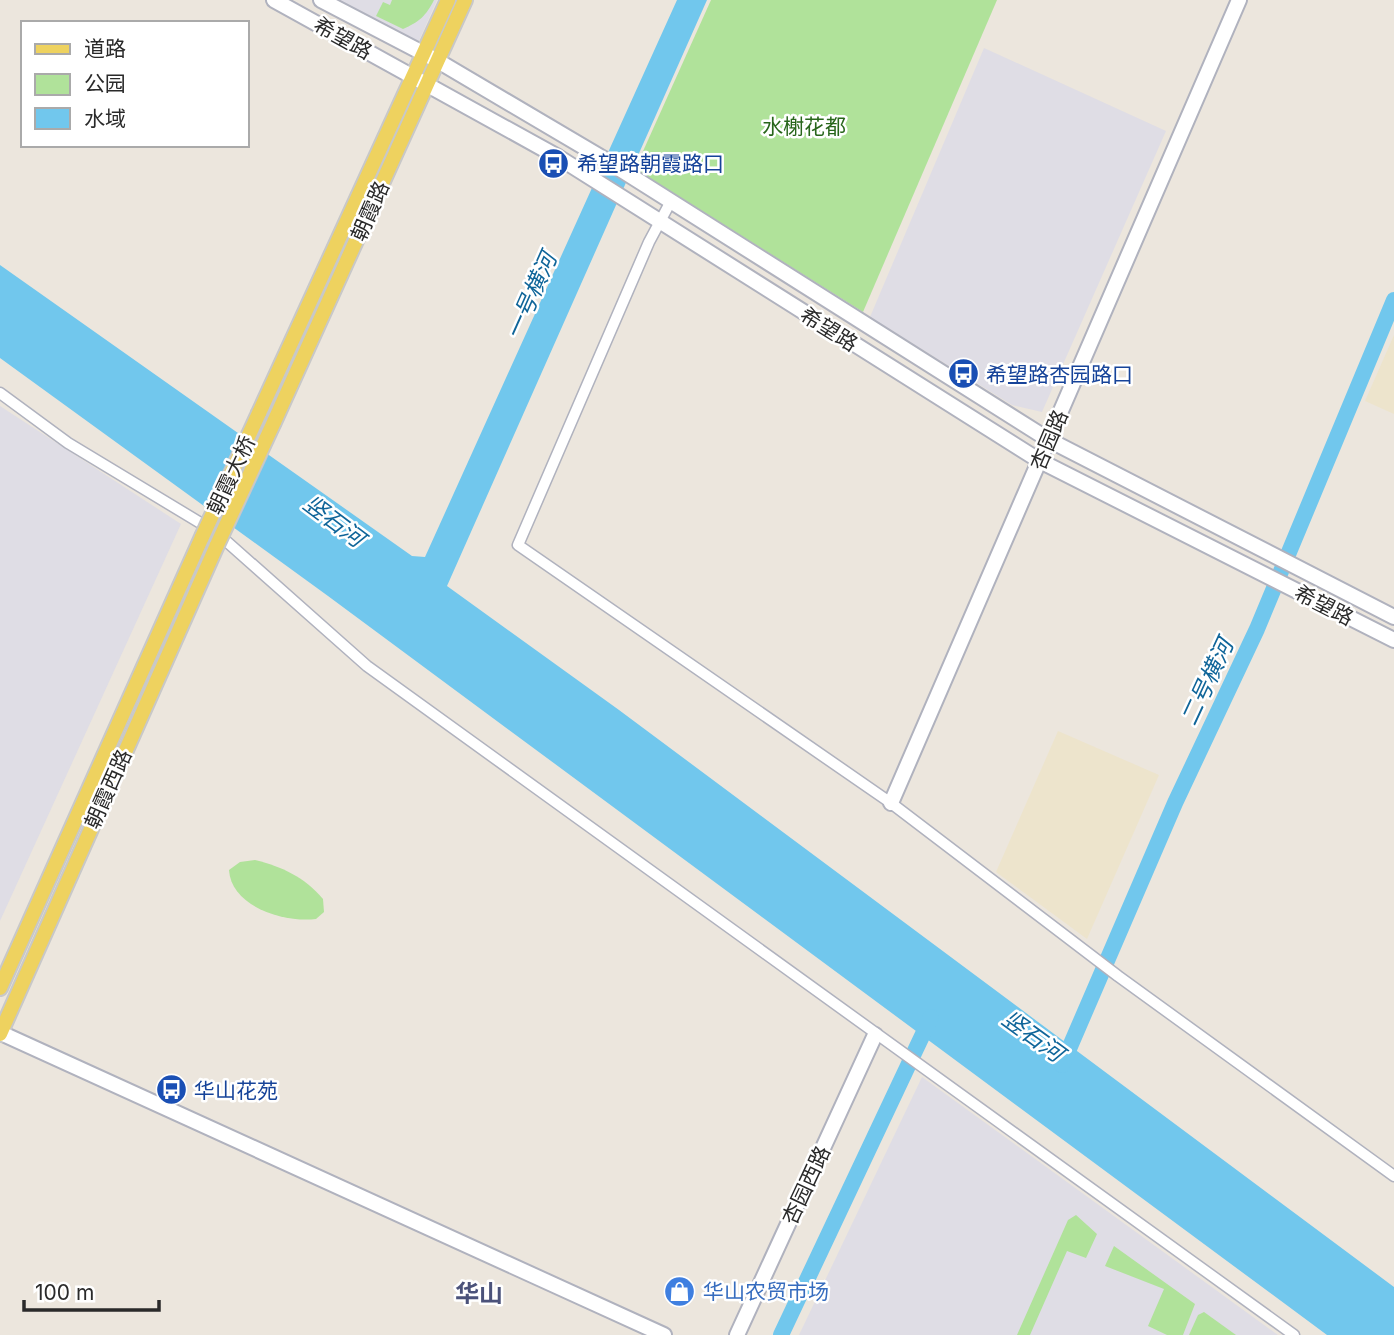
<svg xmlns="http://www.w3.org/2000/svg" width="1394" height="1335" viewBox="0 0 1394 1335" font-family="Inter,'Noto Sans SC',sans-serif">
  <style>
    .industrial { fill: #dfdde5 }
    .education { fill: #ede4cc }
    .green { fill: #b0e29a }
    .water { fill: #71c7ed }
    .lines { fill: none; stroke-linecap: round; stroke-linejoin: round }
    .river { stroke: #71c7ed; stroke-width: 16 }
    .street-casing { stroke: #b0b2be; stroke-width: 13 }
    .secondary-casing { stroke: #b0b2be; stroke-width: 18 }
    .primary-casing { stroke: #c8c8c8; stroke-width: 18 }
    .street { stroke: #fff; stroke-width: 10 }
    .secondary { stroke: #fff; stroke-width: 14 }
    .primary { stroke: #eed25f; stroke-width: 14 }
    .primary-bridge-casing { stroke: #c8c8c8; stroke-width: 18; stroke-linecap: butt }
    .primary-bridge { stroke: #eed25f; stroke-width: 14 }
    .labels { text-anchor: middle; dominant-baseline: central; stroke-width: 5; stroke-linejoin: round; paint-order: stroke }
    .street-label { font-size: 21px; fill: #2a2a2a; stroke: #fff }
    .park-label { font-size: 21px; fill: #28661b; stroke: #fff }
    .transit-label { font-size: 21px; fill: #164399; stroke: #fff; text-anchor: start }
    .shop-label { font-size: 21px; fill: #366cbe; stroke: #fff; text-anchor: start }
    .water-label { font-size: 23px; font-style: italic; fill: #0f6599; stroke: #fff }
    .quarter-label { font-size: 24px; font-weight: bold; fill: #4b527a; stroke: #fff }
  </style>
  <rect width="100%" height="100%" fill="#ece6dd"/>
  <!-- industrial -->
  <g class="industrial">
    <path d="M338,0H437L418,43Z"/>
    <path d="M984,48L1166,131L1042,412L1012,405L870,317Z"/>
    <path d="M0,406L181,524L0,921Z"/>
    <path d="M922,1077L1278,1335H799Z"/>
  </g>
  <!-- education -->
  <g class="education">
    <path d="M1394,335V414L1365,401Z"/>
    <path d="M1058,731L1159,775L1087,939L996,872Z"/>
  </g>
  <!-- green -->
  <g class="green">
    <path d="M392,0H434C426,16 419,22 403,29L376,16L383,2L390,5Z"/>
    <path d="M711,0H997L863,312L635,169Z"/>
    <path d="M255,860C283,867 304,877 323,899L324,912L316,919C285,923 231,907 229,870L240,862Z"/>
    <path d="M1076,1215L1097,1234L1086,1258L1067,1251L1030,1335H1017L1068,1220Z"/>
    <path d="M1114,1246L1195,1304L1183,1335H1167L1148,1326L1164,1289L1105,1266Z"/>
    <path d="M1204,1312L1236,1335H1189L1198,1315Z"/>
  </g>
  <!-- water -->
  <path class="water" d="M677,0H707L447,586L619,710L1394,1287V1335H1327L328,596L0,358V265L412,556L425,557Z"/>
  <g class="lines">
    <!-- river -->
    <g class="river">
      <path d="M1062,1065L1175,803L1257,629L1394,300"/>
      <path d="M781,1335L931,1017"/>
    </g>
    <defs>
      <g id="street">
        <path d="M671,201L649,242L518,545L891,803L1118,976L1394,1176"/>
        <path d="M0,393L68,443L217,533L367,666L1294,1335"/>
      </g>
      <g id="secondary">
        <path d="M274,0L558,157L1040,461L1394,640"/>
        <path d="M321,0L438,61L604,159L1049,440L1394,617"/>
        <path d="M891,803L1239,0"/>
        <path d="M1,1033L664,1335"/>
        <path d="M737,1335L875,1035"/>
      </g>
      <g id="primary">
        <path d="M259,413L448,0"/>
        <path d="M274,422L465,0"/>
        <path d="M0,988L202,537"/>
        <path d="M0,1034L217,545"/>
      </g>
    </defs>
    <!-- street casing -->
    <use href="#street" class="street-casing"/>
    <!-- secondary casing -->
    <use href="#secondary" class="secondary-casing"/>
    <!-- primary casing -->
    <use href="#primary" class="primary-casing"/>
    <!-- street -->
    <use href="#street" class="street"/>
    <!-- secondary -->
    <use href="#secondary" class="secondary"/>
    <!-- primary -->
    <use href="#primary" class="primary"/>
    <defs>
      <g id="primary-bridge">
        <path d="M202,537L259,413"/>
        <path d="M217,545L274,422"/>
      </g>
    </defs>
    <!-- primary-bridge casing -->
    <use href="#primary-bridge" class="primary-bridge-casing"/>
    <!-- primary-bridge -->
    <use href="#primary-bridge" class="primary-bridge"/>
  </g>
  <!-- icons -->
  <defs>
    <symbol id="bus-disc" viewBox="-11 -11 22 22"><circle r="9.5" fill="#1a4fb4" stroke="#fff"/><path d="M-5-6H5V4H4V6H2V4H-2V6H-4V4H-5ZM-3.5-4V0h7V-4ZM-3.5 1.2v1.5H-2V1.2ZM2 1.2v1.5H3.5V1.2Z" fill="#fff"/></symbol>
    <symbol id="shop-disc" viewBox="-11 -11 22 22"><circle r="9.5" fill="#3f7fe0" stroke="#fff"/><path d="M-5-2.5h2.3a2.7 3.5 0 0 1 5.4 0H5L5.5 6h-11ZM-1.5-2.5h3a1.5 2.3 0 0 0-3 0Z" fill="#fff"/></symbol>
  </defs>
  <g fill-rule="evenodd">
    <use href="#bus-disc" x="536" y="146" width="35" height="35"/>
    <use href="#bus-disc" x="946" y="356" width="35" height="35"/>
    <use href="#bus-disc" x="154" y="1072" width="35" height="35"/>
    <use href="#shop-disc" x="662" y="1274" width="35" height="35"/>
  </g>
  <g class="labels">
    <!-- street labels -->
    <g class="street-label">
      <text transform="translate(343 38) rotate(29)">希望路</text>
      <text transform="translate(370 211) rotate(-66)">朝霞路</text>
      <text transform="translate(829 329) rotate(32)">希望路</text>
      <text transform="translate(1049 440) rotate(-67)">杏园路</text>
      <text transform="translate(231 475) rotate(-65)">朝霞大桥</text>
      <text transform="translate(1324 605) rotate(27)">希望路</text>
      <text transform="translate(108 789) rotate(-66)">朝霞西路</text>
      <text transform="translate(806 1185) rotate(-65)">杏园西路</text>
    </g>
    <!-- park labels -->
    <g class="park-label">
      <text x="804" y="126">水榭花都</text>
    </g>
    <!-- transit labels -->
    <g class="transit-label">
      <text x="577" y="163">希望路朝霞路口</text>
      <text x="986" y="374">希望路杏园路口</text>
      <text x="194" y="1090">华山花苑</text>
    </g>
    <!-- shop labels -->
    <g class="shop-label">
      <text x="703" y="1291">华山农贸市场</text>
    </g>
    <!-- water labels -->
    <g class="water-label">
      <text transform="translate(531 296) rotate(-66)">一号横河</text>
      <text transform="translate(334 521) rotate(37)">竖石河</text>
      <text transform="translate(1207 682) rotate(-65)">二号横河</text>
      <text transform="translate(1033 1036) rotate(36)">竖石河</text>
    </g>
    <!-- quarter labels -->
    <g class="quarter-label">
      <text x="479" y="1293">华山</text>
    </g>
  </g>
  <!-- legend -->
  <rect x="21" y="21" width="228" height="126" fill="#ffffff" stroke="#aaaaaa" stroke-width="2"/>
  <rect x="35" y="44" width="35" height="10" fill="#eed25f" stroke="#aaaaaa" stroke-width="2"/>
  <text x="84" y="56" font-size="21" fill="#2a2a2a">道路</text>
  <rect x="35" y="74" width="35" height="21" fill="#b0e29a" stroke="#aaaaaa" stroke-width="2"/>
  <text x="84" y="91" font-size="21" fill="#2a2a2a">公园</text>
  <rect x="35" y="108" width="35" height="21" fill="#71c7ed" stroke="#aaaaaa" stroke-width="2"/>
  <text x="84" y="126" font-size="21" fill="#2a2a2a">水域</text>
  <!-- scale -->
  <path d="M24 1300v10h135v-10" fill="none" stroke="#2a2a2a" stroke-width="3.5"/>
  <text x="35" y="1300" font-size="21" fill="#2a2a2a" stroke="#ffffff" stroke-width="5" paint-order="stroke">100 m</text>
</svg>
